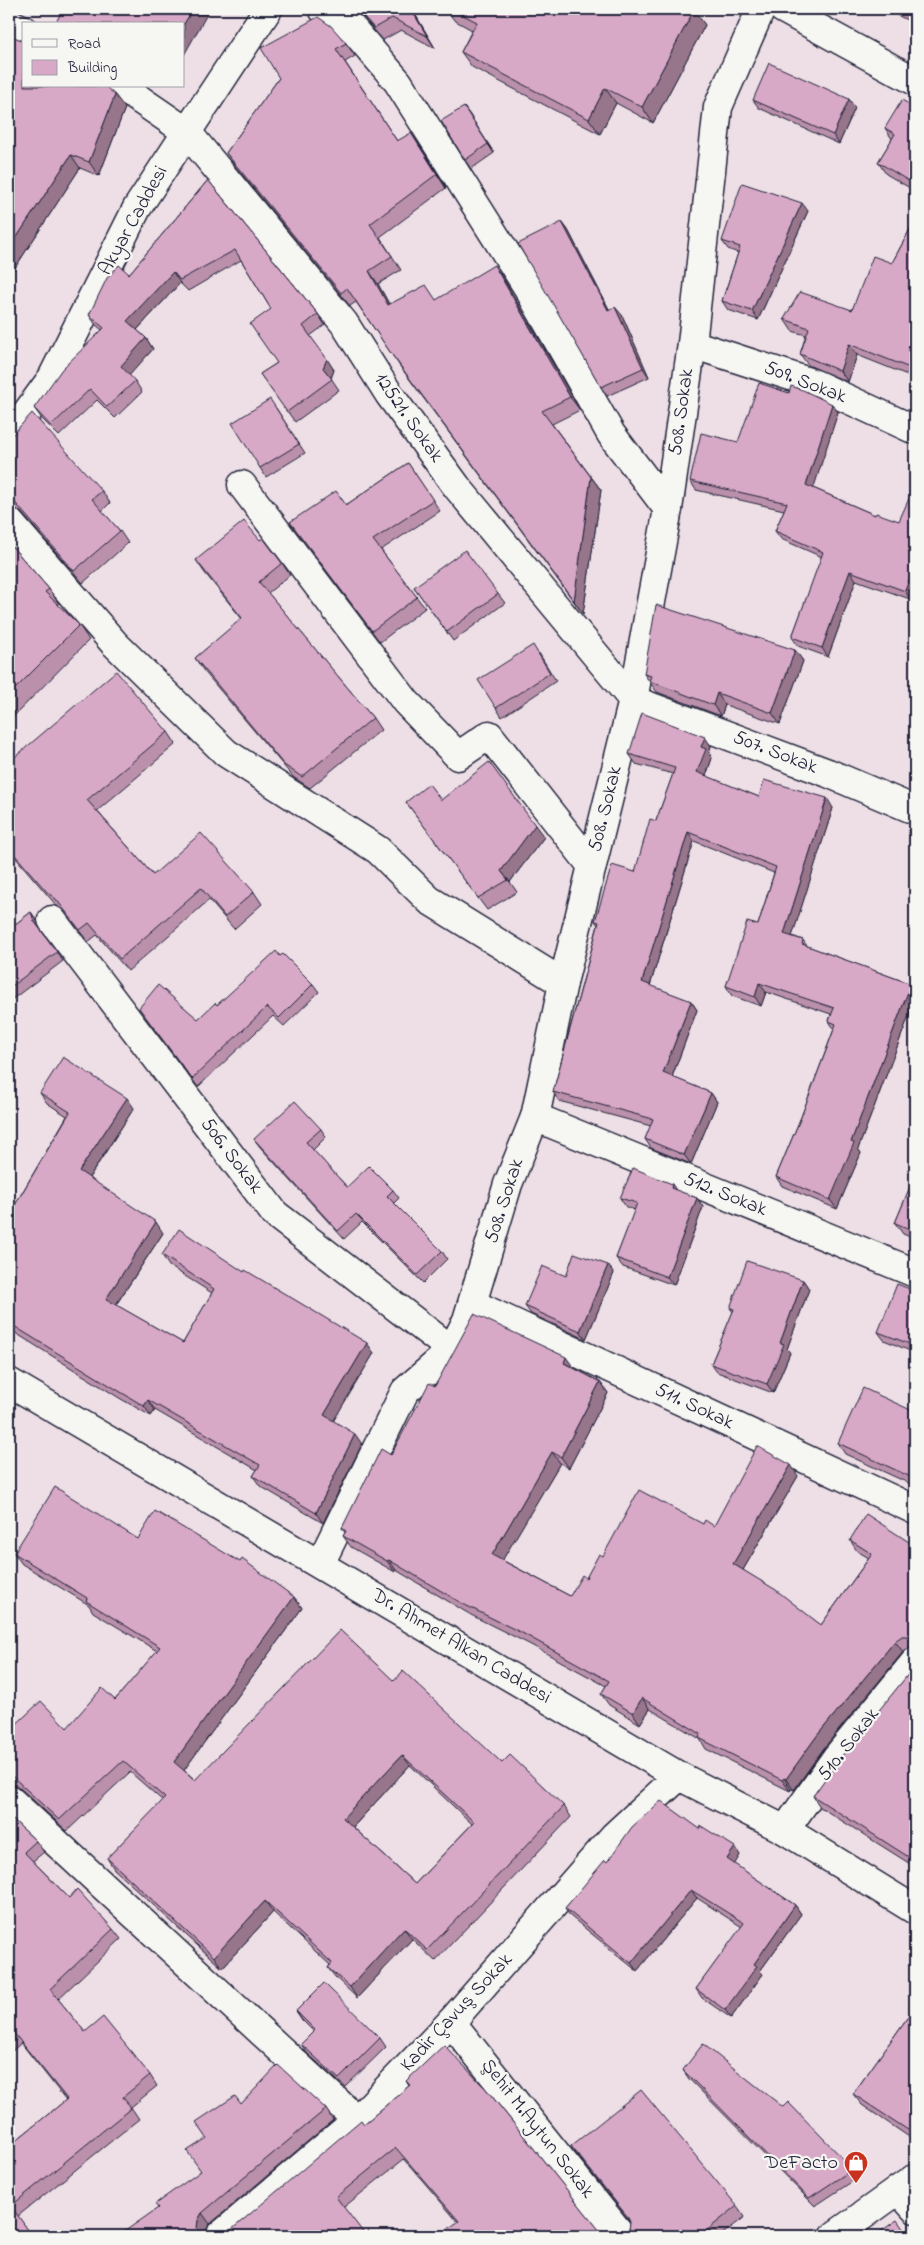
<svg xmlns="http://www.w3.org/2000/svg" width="924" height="2245" viewBox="0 0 924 2245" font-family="'Indie Flower',sans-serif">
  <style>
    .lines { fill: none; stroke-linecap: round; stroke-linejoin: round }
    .minor-casing { stroke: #22223b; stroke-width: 31 }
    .tertiary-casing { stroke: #22223b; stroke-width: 31 }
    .minor { stroke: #f6f6f2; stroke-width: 28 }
    .tertiary { stroke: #f6f6f2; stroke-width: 28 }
    .wall { fill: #ba90ab; stroke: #22223b; fill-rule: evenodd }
    .shaded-wall { fill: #97768b; stroke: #22223b }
    .building { fill: #d8a8c7; stroke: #22223b; fill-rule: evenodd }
    .labels { text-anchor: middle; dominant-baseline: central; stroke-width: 4.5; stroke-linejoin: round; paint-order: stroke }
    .street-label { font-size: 20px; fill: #22223b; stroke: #f6f6f2 }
    .poi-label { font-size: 20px; fill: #22223b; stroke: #f6f6f2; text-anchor: end }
  </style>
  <rect width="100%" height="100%" fill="#eddfe5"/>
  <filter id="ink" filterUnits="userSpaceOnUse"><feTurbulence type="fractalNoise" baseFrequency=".02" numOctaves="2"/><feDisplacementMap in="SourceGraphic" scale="10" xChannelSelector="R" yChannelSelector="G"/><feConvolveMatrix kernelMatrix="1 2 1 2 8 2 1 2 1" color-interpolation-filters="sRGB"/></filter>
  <g filter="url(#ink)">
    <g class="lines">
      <defs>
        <g id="minor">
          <path d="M323,9L351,27L398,82L528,288L611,434L668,509"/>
          <path d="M783,9L915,81"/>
          <path d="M9,23L24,30"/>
          <path d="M120,86L187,132L344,323L389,394L457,487L633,700L828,773L915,810"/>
          <path d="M692,344L815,384L915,430"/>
          <path d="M9,437L52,378L137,208L268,9"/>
          <path d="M242,485L406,702L458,756L489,735L592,866"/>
          <path d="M9,522L114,643L226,753L378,850L429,900L563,983"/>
          <path d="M52,920L275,1214L452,1350"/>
          <path d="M535,1117L915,1273"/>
          <path d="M473,1304L915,1510"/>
          <path d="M9,1382L679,1776L785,1830L915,1910"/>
          <path d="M320,1564L405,1391L452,1350L467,1320L508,1184L535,1117L563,983L633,700L668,509L692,344L718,107L761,9"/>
          <path d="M9,1799L357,2120"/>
          <path d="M785,1830L836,1758L915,1662"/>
          <path d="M451,2022L622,2236"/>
          <path d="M898,2190L915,2209"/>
          <path d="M220,2236L357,2120L451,2022L614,1836L679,1776"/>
        </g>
        <path id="tertiary" d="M834,2236L915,2178"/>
      </defs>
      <!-- minor casing -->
      <use href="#minor" class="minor-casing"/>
      <!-- tertiary casing -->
      <use href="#tertiary" class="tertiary-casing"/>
      <!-- minor -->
      <use href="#minor" class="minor"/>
      <!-- tertiary -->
      <use href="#tertiary" class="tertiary"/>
    </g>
    <!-- wall -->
    <g class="wall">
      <path d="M356,9H412L435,48L401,30L383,40Z"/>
      <path d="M446,9H692L705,25L653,123L616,103L600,134L472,67L461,52L472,30L454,20Z"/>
      <path d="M885,9H915V24Z"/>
      <path d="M9,35L125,108L99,176L80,168L9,277Z"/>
      <path d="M346,43L355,56L345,62L397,141L420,146L446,188L380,237L401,270L378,284L389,304L436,300L503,278L580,410L552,424L601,490L583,614L399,365L356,302L350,306L235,166L226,153L279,78Z"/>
      <path d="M753,100L855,108L839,144L759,108Z"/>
      <path d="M464,107L494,153L471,169L465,160Z"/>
      <path d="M915,108V191L886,174L878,162L892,139L885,128Z"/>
      <path d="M208,180L318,314L325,325L310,336L334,370L331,378L339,390L295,422L260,374L277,363L271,309L241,260L188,291L180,283L137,330L146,338L153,349L129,375L135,381L142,392L115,418L97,400L59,436L42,419L34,408L102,330L96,325L89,315L129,274Z"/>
      <path d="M808,211L758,320L728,310L722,301L738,253L728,249L722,241Z"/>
      <path d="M915,220V378L857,355L848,382L808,365L800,354L806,335L792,331L784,319L852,310L892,263Z"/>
      <path d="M562,222L568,230L609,309L622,315L649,377L607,396L601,387Z"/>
      <path d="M789,393L832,404L838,412L813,488L875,515L910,599L856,580L828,657L798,646L792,637L822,557L781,539L775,531L784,510L696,490L690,481L738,442Z"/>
      <path d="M276,408L305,453L266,477L260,468Z"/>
      <path d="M9,437L102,491L110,503L102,511L120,531L128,543L83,583L21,512L12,507L9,504Z"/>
      <path d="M408,463L440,511L381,550L425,608L380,642L290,522L346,505Z"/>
      <path d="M260,540L282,563L290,575L268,593L373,718L381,730L310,788L293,777L203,670L195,658L242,619L204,572L196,560Z"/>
      <path d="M9,543L49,589L59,604L58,605L79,625L89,640L9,721Z"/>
      <path d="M414,587L498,594L505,603L453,641Z"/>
      <path d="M795,650L803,661L780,724L725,705L721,716L657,692L644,674Z"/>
      <path d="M539,653L556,681L502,717L496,708Z"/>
      <path d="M168,732L176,744L97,811L153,875L254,892L262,904L234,929L209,900L128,971L97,935L88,942L64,911L56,905L9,850V762Z"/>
      <path d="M711,746L709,753L712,758L706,776L759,797L833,808L792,936L803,940L807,946L911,984L915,989V1000L858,1149L861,1153L837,1209L782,1186L776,1177L801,1117L834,1029L829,1021L831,1014L766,992L761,1006L732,996L726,986L758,925L774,873L694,841L650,986L691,1001L697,1010L672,1077L711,1093L717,1102L691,1164L651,1148L645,1139L651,1126L559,1101L553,1092L598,925L595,921L635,872L656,821L673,774L636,764L629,754Z"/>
      <path d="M441,800L544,837L510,882L517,892L487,910L406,802Z"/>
      <path d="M31,912L37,921L39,928L63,961L10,1001L9,1000V929Z"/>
      <path d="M280,956L313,984L319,992L284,1026L273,1016L198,1087L139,1008L198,1019Z"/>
      <path d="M40,1093L134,1108L89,1178L163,1233L116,1305L183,1343L212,1293L169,1266L162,1255L244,1272L374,1353L333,1421L362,1444L323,1523L260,1486L253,1476L257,1470L155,1410L151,1416L121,1399L9,1329V1215L67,1116L47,1103Z"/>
      <path d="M321,1129L326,1137L313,1150L347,1187L393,1190L399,1198L394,1203L442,1251L447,1259L423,1283L362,1222L344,1239L260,1147L254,1139Z"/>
      <path d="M915,1175V1239L903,1234L895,1223Z"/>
      <path d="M677,1191L697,1198L703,1207L674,1285L623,1267L616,1258L635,1210L626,1207L620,1198Z"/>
      <path d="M614,1273L586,1339L531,1314L525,1306L566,1276Z"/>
      <path d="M803,1280L809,1289L787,1349L790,1353L773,1393L717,1372L711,1364L733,1312L730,1308Z"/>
      <path d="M915,1291V1353L884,1340L878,1332Z"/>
      <path d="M574,1368L600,1382L608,1393L569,1468L560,1463L502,1560L570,1596L586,1578L603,1556L703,1524L714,1526L798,1476L743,1570L821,1625L869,1558L857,1551L850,1540L912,1544L915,1542V1647H910L903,1652L824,1748L794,1790L791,1789L790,1791L706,1749L700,1739L650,1709L640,1724L609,1705L601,1694L606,1686L531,1645L471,1615L396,1570L395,1572L351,1547L343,1536L345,1533L342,1528L391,1455L435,1386Z"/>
      <path d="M915,1412V1486L845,1454L838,1443Z"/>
      <path d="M138,1539L294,1597L302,1608L184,1770L195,1780L394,1681L502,1763L564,1806L571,1817L435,1961L412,1939L357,1998L336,1978L328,1968L330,1965L273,1912L222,1968L114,1869L107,1858L163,1801L130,1772L67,1831L19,1787L12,1784H9V1731L67,1728L115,1700L157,1651L93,1612L89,1605L22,1564L14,1553ZM410,1765L472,1824L415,1884L353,1827Z"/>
      <path d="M915,1666V1867L820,1807L813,1796Z"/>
      <path d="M9,1816L36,1841L44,1852L33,1861L69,1898L113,1929L121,1939L58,1999L85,2032L150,2075L157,2086L131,2107L139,2119L18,2216L32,2236H9V2146L66,2100L21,2043L9,2054Z"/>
      <path d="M700,1829L740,1855L734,1864L795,1905L801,1914L760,1971L763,1974L731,2018L702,1998L696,1989L742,1927L697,1898L637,1971L570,1916L565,1908L607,1862Z"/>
      <path d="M915,2007V2141L862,2105L853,2094Z"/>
      <path d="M296,2011L380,2038L386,2047L345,2087L307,2053L301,2044L314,2032L302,2020Z"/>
      <path d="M683,2070L853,2169L859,2177L815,2206L689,2079Z"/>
      <path d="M406,2081L602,2235L458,2222L404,2159L344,2207L224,2236L364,2124L409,2086Z"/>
      <path d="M241,2104L326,2109L333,2120L210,2224L206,2230L158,2208L201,2171L207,2138Z"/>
      <path d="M571,2146L737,2206L745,2217L720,2236H625L629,2231L630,2222L628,2219L578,2156Z"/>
    </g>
    <!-- shaded-wall -->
    <g class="shaded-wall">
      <path d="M193,9H210L184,55V24Z"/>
      <path d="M411,9H412L435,48L427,36Z"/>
      <path d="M694,10L705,25L653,123L642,107Z"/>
      <path d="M605,88L616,103L600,134L589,119Z"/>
      <path d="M115,95L125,108L99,176L89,162Z"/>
      <path d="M849,99L855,108L839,144L833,135Z"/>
      <path d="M464,107L470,115L494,153L488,144Z"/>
      <path d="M411,133L420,146L446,188L437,174Z"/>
      <path d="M71,155L80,168L9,277V249Z"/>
      <path d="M802,203L808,211L758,320L752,311Z"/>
      <path d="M562,222L568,230L614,319L608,310Z"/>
      <path d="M494,265L503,278L580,410L570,397Z"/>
      <path d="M369,271L378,284L397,318L388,305Z"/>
      <path d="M173,272L180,283L135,332L127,321Z"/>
      <path d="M615,307L622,315L649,377L643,368Z"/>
      <path d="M146,338L153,349L128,377L121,366Z"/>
      <path d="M849,344L857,355L848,382L840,371Z"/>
      <path d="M327,359L334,370L331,378L323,368Z"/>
      <path d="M832,404L838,412L812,493L806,485Z"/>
      <path d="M591,477L601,490L583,614L574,601Z"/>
      <path d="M915,563V587L910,599L905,591Z"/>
      <path d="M850,571L856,580L828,657L822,648Z"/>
      <path d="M795,650L803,661L780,724L772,713Z"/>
      <path d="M717,693L725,705L721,716L713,705Z"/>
      <path d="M705,737L711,746L709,753L712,758L704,782L697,772L701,747Z"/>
      <path d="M827,798L833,808L790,943L784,934Z"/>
      <path d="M535,825L544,837L510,882L501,871Z"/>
      <path d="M688,832L694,841L648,992L642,982Z"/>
      <path d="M31,912L37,921L40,929L34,921Z"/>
      <path d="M759,983L766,992L761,1006L755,997Z"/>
      <path d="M911,984L915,989V1000L858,1149L861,1153L837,1209L830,1200L851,1142Z"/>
      <path d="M691,1001L697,1010L670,1082L663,1073Z"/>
      <path d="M711,1093L717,1102L691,1164L684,1155Z"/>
      <path d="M127,1098L134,1108L86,1182L79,1171Z"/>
      <path d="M672,1184L678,1193L671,1188Z"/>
      <path d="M697,1198L703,1207L674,1285L667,1277Z"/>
      <path d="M156,1222L163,1233L113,1309L106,1299Z"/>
      <path d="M608,1265L614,1273L586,1339L580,1331Z"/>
      <path d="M803,1280L809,1289L787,1349L790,1353L773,1393L767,1384L780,1343Z"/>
      <path d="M911,1342L915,1348V1352L910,1344Z"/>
      <path d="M367,1343L374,1353L331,1425L324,1415Z"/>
      <path d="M566,1357L574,1368L564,1363Z"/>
      <path d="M600,1382L608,1393L569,1468L561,1457Z"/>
      <path d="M148,1400L155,1410L151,1416L144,1406Z"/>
      <path d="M355,1434L362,1444L323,1523L316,1513Z"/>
      <path d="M552,1452L560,1463L499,1566L492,1555Z"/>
      <path d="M791,1465L798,1476L740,1575L733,1564Z"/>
      <path d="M389,1560L396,1570L395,1572L387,1561Z"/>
      <path d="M294,1597L302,1608L182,1773L174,1762Z"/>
      <path d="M895,1641L903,1652L824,1748L794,1790L786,1779L816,1737Z"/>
      <path d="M642,1698L650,1709L640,1724L633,1713Z"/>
      <path d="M402,1755L410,1765L351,1829L343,1818Z"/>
      <path d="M784,1778L791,1789L790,1791L782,1780Z"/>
      <path d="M735,1847L740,1855L733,1867L727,1859Z"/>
      <path d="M691,1890L697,1898L637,1971L631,1963Z"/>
      <path d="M265,1901L273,1912L222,1968L214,1957Z"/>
      <path d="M795,1905L801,1914L760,1971L763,1974L731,2018L725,2010L754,1964Z"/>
      <path d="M404,1928L412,1939L357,1998L350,1987Z"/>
      <path d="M202,2213L210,2224L206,2230L205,2236H201L197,2228L198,2220Z"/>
    </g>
    <!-- building -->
    <g class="building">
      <path d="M63,9H193L184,24H55Z"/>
      <path d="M357,9H411L427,36L392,18L374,28Z"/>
      <path d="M451,9H692L694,10L642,107L605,88L589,119L461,52L477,22Z"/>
      <path d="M900,9H915V17Z"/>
      <path d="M318,17L331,26L346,43L336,49L397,141L411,133L437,174L370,224L392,256L369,271L388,305L426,285L436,300L494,265L570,397L542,411L591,477L574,601L390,352L347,288L341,293L226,153L279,78L261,48Z"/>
      <path d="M9,35L24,41V86H105L115,95L89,162L71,155L9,249Z"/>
      <path d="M769,63L849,99L833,135L753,100Z"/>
      <path d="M902,100L915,108V185L878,162L895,134L885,128Z"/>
      <path d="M464,107L488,144L465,160L441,121Z"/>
      <path d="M208,180L318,314L303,326L327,359L323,368L332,379L287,412L260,374L277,363L250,324L271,309L235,250L180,280L173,272L127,321L146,338L121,366L135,381L107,407L90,389L51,426L34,408L62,369L104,328L89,315L107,278L119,265L129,274Z"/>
      <path d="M742,183L802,203L752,311L722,301L740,247L722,241Z"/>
      <path d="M915,220V370L849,344L840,371L800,354L809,328L784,319L800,292L852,310L873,256L892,263Z"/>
      <path d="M562,222L608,310L615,307L643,368L601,387L518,244Z"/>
      <path d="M759,383L789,393L791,386L803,390L832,404L806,485L875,515L876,513L899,521L915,485V563L905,591L850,571L822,648L792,637L823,552L775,531L787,503L690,481L701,433L738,442Z"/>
      <path d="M270,399L299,444L260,468L232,423Z"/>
      <path d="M32,413L102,491L92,499L120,531L74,571L12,499L9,498V437L13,434Z"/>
      <path d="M408,463L433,500L373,540L417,597L372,631L290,522L336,491L346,505Z"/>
      <path d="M244,521L260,540L263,538L282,563L259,582L373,718L302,777L284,765L195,658L242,618L196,560Z"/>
      <path d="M9,543L49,589L45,592L79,625L9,695Z"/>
      <path d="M465,550L498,594L447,632L414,587Z"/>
      <path d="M656,605L795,650L772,713L717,693L713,705L649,681L651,676L644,674Z"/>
      <path d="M533,645L550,673L496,708L478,680Z"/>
      <path d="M116,671L168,732L87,800L153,875L201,833L254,892L225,917L201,888L120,959L89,923L80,930L56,899L48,893L9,848V762Z"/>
      <path d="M642,713L705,737L701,747L706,749L697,772L759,797L764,780L827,798L784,934L803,940L802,944L911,984L851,1142L854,1143L830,1200L776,1177L801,1117L836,1024L829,1021L834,1008L759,983L755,997L726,986L747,922L758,925L776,867L688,832L642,982L691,1001L663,1073L711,1093L684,1155L645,1139L653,1119L553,1092L599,922L595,921L612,865L635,872L650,819L656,821L675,768L629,754Z"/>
      <path d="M489,762L535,825L501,871L508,880L478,898L406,802L429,784L441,800Z"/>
      <path d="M31,912L34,921L57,952L9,988V929Z"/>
      <path d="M276,951L280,956L283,954L313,984L279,1018L267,1007L192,1079L139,1008L158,985L198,1019L215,1003L217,1005Z"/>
      <path d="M63,1057L127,1098L79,1171L156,1222L106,1299L183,1343L214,1289L162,1255L179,1229L244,1272L245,1270L367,1343L324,1415L355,1434L316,1513L253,1476L260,1465L148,1400L144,1406L114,1388L9,1323V1215L70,1112L40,1093Z"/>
      <path d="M295,1101L321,1129L306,1142L347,1187L369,1166L393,1190L387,1196L442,1251L417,1275L356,1214L338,1231L254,1139Z"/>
      <path d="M633,1168L672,1184L671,1188L697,1198L667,1277L616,1258L637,1203L620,1198Z"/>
      <path d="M915,1175V1231L895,1223Z"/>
      <path d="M574,1253L608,1265L580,1331L525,1306L542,1266L566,1276Z"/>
      <path d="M747,1261L803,1280L780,1343L784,1344L767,1384L711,1364L734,1309L730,1308Z"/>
      <path d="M897,1284L915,1291V1343L911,1342L910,1344L878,1332Z"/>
      <path d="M474,1314L566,1357L564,1363L600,1382L561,1457L552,1452L492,1555L570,1596L582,1575L586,1578L599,1554L603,1556L639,1490L703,1524L705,1520L714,1526L757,1446L791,1465L733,1564L776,1590L821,1625L872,1554L850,1540L866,1514L912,1544L914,1541L915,1542V1638L910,1636H902L895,1641L816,1737L786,1779L784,1778L782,1780L699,1738L701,1734L642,1698L633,1713L601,1694L609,1681L524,1634L463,1604L389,1560L387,1561L343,1536L346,1531L342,1528L381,1449L391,1455L429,1383L435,1386Z"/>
      <path d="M863,1388L915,1412V1479L838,1443Z"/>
      <path d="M55,1487L138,1539L155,1511L240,1562L242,1559L294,1597L174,1762L195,1780L340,1630L394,1681L403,1671L502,1763L510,1755L564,1806L427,1950L404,1928L350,1987L328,1968L332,1963L265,1901L214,1957L107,1858L165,1798L123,1761L59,1820L12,1776L9,1775V1731L41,1701L67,1728L102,1688L115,1700L160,1647L86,1601L87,1598L14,1553ZM402,1755L474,1822L415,1884L343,1818Z"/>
      <path d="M915,1666V1861L813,1796L841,1757Z"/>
      <path d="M661,1801L700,1829L701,1826L735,1847L727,1859L795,1905L754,1964L757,1966L725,2010L696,1989L744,1923L691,1890L631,1963L565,1908L605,1860L607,1862L632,1827Z"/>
      <path d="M9,1816L36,1841L24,1852L69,1898L77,1889L113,1929L50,1989L85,2032L103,2017L150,2075L123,2097L131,2108L11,2206L31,2234L27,2236H9V2146L67,2099L13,2032L9,2036Z"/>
      <path d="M324,1983L380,2038L339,2079L301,2044L315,2030L296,2011Z"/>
      <path d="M915,2007V2125L908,2130L853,2094Z"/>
      <path d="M703,2044L783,2107L788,2102L853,2169L809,2198L683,2070Z"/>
      <path d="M444,2045L486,2089L604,2236H438L459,2221L396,2148L336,2197L366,2236H224L361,2120L364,2124L410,2085L406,2081Z"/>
      <path d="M278,2065L326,2109L202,2213L198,2220L197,2228L200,2235L202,2236H118L158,2208L155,2204L201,2171L187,2151L207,2138L196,2122L235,2096L241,2104Z"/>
      <path d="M641,2090L737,2206L700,2236H625L629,2231L630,2222L627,2216L571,2146Z"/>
      <path d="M897,2220L908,2236H874Z"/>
    </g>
  </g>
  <!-- icons -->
  <defs>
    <symbol id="shop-pin" viewBox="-11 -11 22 30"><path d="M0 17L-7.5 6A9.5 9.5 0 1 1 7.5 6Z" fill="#c8321e" stroke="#f6f6f2"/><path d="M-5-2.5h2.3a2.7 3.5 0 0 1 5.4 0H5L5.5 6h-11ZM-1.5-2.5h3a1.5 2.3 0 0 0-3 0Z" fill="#fff"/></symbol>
  </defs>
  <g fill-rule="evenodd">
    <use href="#shop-pin" x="842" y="2149" width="28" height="38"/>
  </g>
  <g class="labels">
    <!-- street labels -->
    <g class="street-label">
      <text transform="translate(134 221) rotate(-61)">Akyar Caddesi</text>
      <text transform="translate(805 383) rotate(21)">509. Sokak</text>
      <text transform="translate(682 412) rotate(-82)">508. Sokak</text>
      <text transform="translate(408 418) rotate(55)">12521. Sokak</text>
      <text transform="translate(775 753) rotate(21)">507. Sokak</text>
      <text transform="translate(606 809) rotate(-76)">508. Sokak</text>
      <text transform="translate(231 1156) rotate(53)">506. Sokak</text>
      <text transform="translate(725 1195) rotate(22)">512. Sokak</text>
      <text transform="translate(505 1201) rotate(-72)">508. Sokak</text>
      <text transform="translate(694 1407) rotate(25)">511. Sokak</text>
      <text transform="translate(461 1647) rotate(31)">Dr. Ahmet Alkan Caddesi</text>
      <text transform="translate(849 1745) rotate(-52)">510. Sokak</text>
      <text transform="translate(457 2013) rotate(-47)">Kadir Çavuş Sokak</text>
      <text transform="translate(537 2129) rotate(52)">Şehit M.Aytun Sokak</text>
    </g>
    <!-- poi labels -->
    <g class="poi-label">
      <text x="838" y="2163">DeFacto</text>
    </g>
  </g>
  <!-- margin -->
  <rect width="924" height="2245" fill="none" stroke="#f6f6f2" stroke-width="30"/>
  <rect x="15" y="15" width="894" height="2215" fill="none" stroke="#22223b" stroke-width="2" filter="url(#ink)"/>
  <!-- legend -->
  <rect x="22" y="22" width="162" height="65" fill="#f6f6f2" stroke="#a1a1a9"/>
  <rect x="32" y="39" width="25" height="8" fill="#f6f6f2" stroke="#a1a1a9"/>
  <text x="68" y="48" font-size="15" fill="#22223b">Road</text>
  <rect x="32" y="60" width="25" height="15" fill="#d8a8c7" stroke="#a1a1a9"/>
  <text x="68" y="72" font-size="15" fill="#22223b">Building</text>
</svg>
